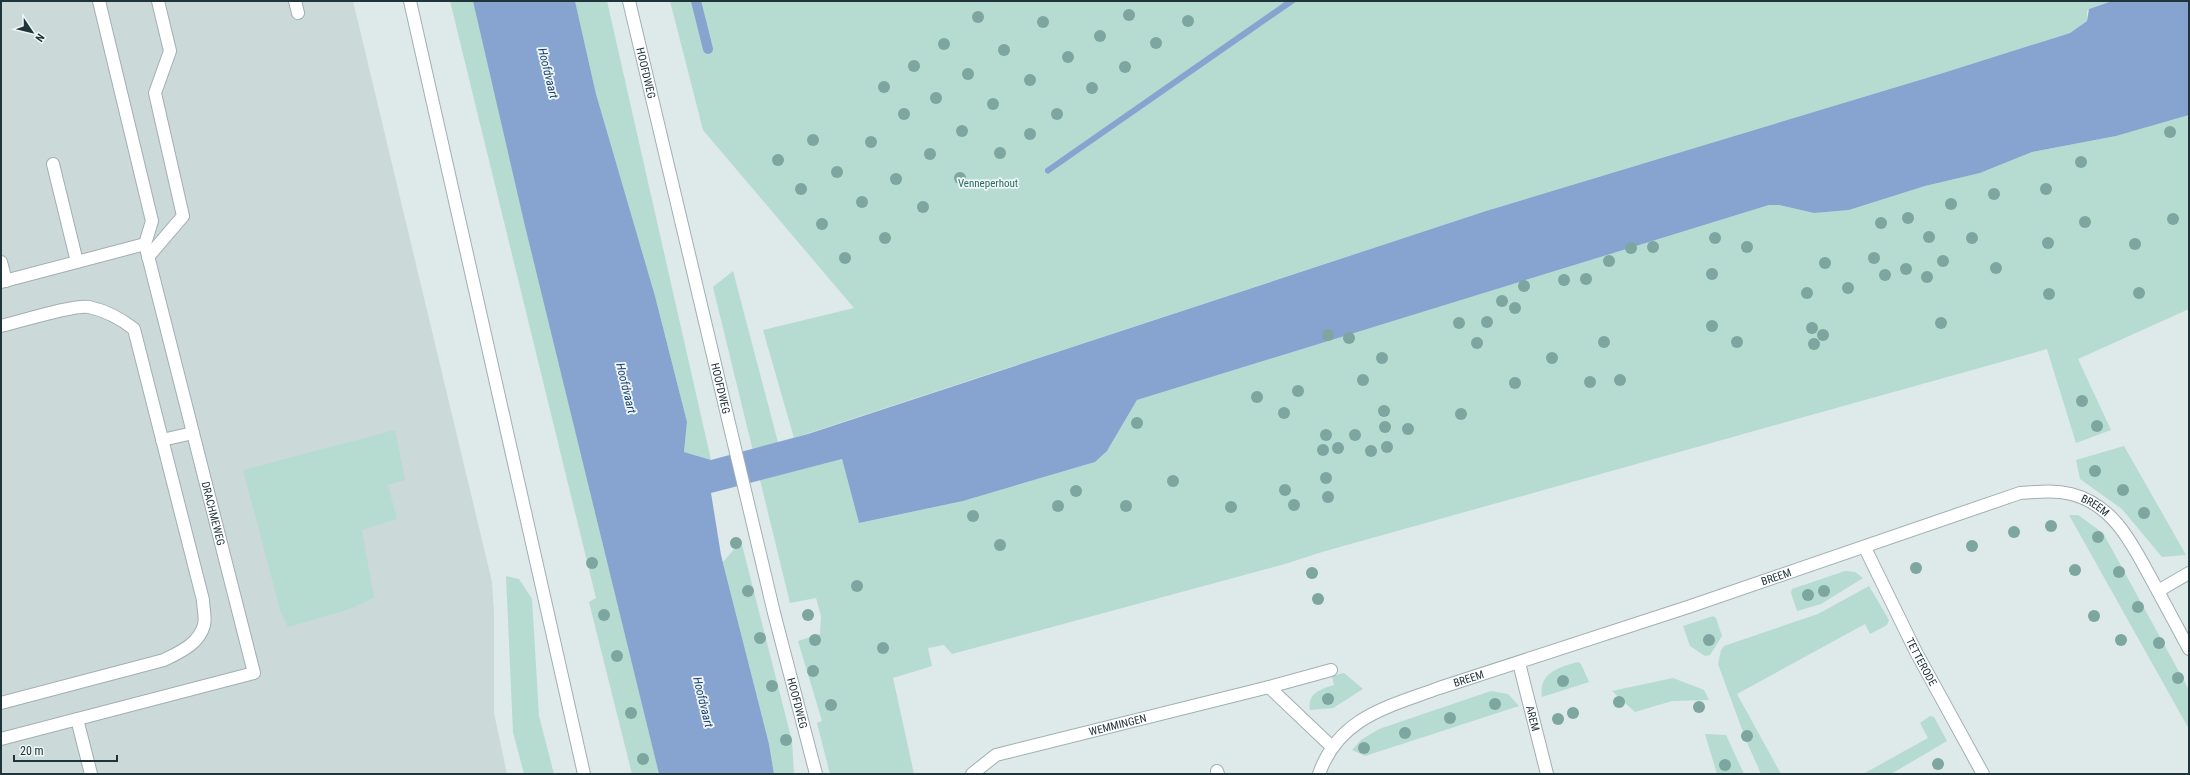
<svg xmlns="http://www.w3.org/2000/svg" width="2190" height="775" viewBox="0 0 2190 775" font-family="'Roboto Condensed',sans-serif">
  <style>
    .built { fill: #ccd9d9 }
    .green { fill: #b6dbd0 }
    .water { fill: #86a4cf }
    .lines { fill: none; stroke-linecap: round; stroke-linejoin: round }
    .stream { stroke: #86a4cf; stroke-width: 10 }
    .minor-casing { stroke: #a1afb1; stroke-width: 14 }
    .minor { stroke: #fff; stroke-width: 12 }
    .tree { fill: #7ca69f }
    .labels { text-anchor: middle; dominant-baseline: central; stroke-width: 3.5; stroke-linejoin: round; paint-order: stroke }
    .street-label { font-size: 11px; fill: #203539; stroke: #eef6f6 }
    .park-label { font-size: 11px; fill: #2b6f62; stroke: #eef6f6 }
    .water-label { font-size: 12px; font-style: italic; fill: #1b3f73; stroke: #eef6f6 }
  </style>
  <rect width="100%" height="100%" fill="#dee9e9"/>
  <!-- built -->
  <path class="built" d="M1,1H353L492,582L494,613V713L507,774H1Z"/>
  <!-- green -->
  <g class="green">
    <path d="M450,1H474L659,774H632L589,602L596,598Z"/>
    <path d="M575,1H607L711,460L684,452L687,422L655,296L596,94Z"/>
    <path d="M670,1H2112L2091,8L2087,11V21L2070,33L1943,73L1486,211L794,438L763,330L854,308L703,130Z"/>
    <path d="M2189,115V309L2078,359L2111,430L2076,443L2047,349L1322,552L1285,564L952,654L944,645L928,648L932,666L893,678L914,774H830L817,723L822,721L798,641L820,634L821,616L816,598L790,603L713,287L733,271L786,473L842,459L859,523L963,501L1095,462L1107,451L1137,400L1769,205H1779L1814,213L1849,210L1925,186L1980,173L2032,152L2116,136Z"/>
    <path d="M395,430L405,480L388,485L397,519L362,530L374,598L347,610L288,627L280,610L243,470Z"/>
    <path d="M2124,446L2186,555L2162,557L2122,509L2080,479L2076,460Z"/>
    <path d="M2069,515H2078L2103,533L2189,690V729Z"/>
    <path d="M741,541L792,741L794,774H774L769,744L723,562Z"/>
    <path d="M1845,571L1855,572L1863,578L1821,604L1797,611L1791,593L1792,589Z"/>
    <path d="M506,576L519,579L532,599L539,716L554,774H524L513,732Z"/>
    <path d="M1869,586L1889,620L1887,625L1870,634L1865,624L1737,694L1781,774H1761L1746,740L1718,664L1721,650L1724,646L1818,614Z"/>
    <path d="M1713,616L1716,618L1722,636L1710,655L1705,656L1690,646L1683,626Z"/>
    <path d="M1578,662L1581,664L1589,682L1542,697C1538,673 1559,667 1578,662Z"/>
    <path d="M1344,673L1363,689L1333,708L1310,710C1307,693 1321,689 1334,685L1332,676Z"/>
    <path d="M1673,678L1704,690L1709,700L1672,701L1635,712L1612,691Z"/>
    <path d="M1491,691L1508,694L1519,706L1365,756L1352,750L1361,740L1379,729Z"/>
    <path d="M1930,716L1934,717L1947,741L1891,774H1863L1928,738L1920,723Z"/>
    <path d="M1705,734L1726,735L1744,774H1717Z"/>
  </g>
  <!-- water -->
  <g class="water">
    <path d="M473,1H575L596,94L655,296L687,422L684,452L711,460L808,434L1486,211L1943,73L2070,33L2087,21L2089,9L2112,1H2189V115L2116,136L2032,152L1980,173L1925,186L1849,210L1814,213L1779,205H1769L1137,400L1107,451L1095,462L963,501L859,523L842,459L711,493L721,555L769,744L774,774H659L525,226Z"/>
    <path d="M1286,1H1297L1048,174L1045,172V169Z"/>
  </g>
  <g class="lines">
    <!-- stream -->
    <path class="stream" d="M696,1L708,49"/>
    <defs>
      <g id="minor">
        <path d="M99,1L152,221L145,244"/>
        <path d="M295,1L298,13"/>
        <path d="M410,1L584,774"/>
        <path id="s1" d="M629,1L774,613L816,774"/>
        <path d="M53,164L77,262"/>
        <path d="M148,257L183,216L155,93L170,51L158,1"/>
        <path d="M1,262L6,281"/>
        <path id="s2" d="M1,282L145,244L254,673L1,739"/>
        <path d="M1,326C19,322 74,304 89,307C107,311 120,318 134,329L203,600C203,607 206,618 204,625C199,644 180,652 164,660L1,703"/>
        <path d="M162,440L193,433"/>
        <path id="s3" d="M1865,548L1916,652L1983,774"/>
        <path d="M2158,591L2189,573"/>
        <path id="s4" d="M1519,663L1547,774"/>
        <path d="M1269,687L1331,670"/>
        <path d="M77,719L91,774"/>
        <path d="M1217,771L1218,774"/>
        <path id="s5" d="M972,774L996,755L1269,687L1332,747"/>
        <path id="s6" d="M1319,774C1339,717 1388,707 1439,688L1688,607L2020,493C2037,492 2054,490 2071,494C2115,505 2133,546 2153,582C2165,604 2177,627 2189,649"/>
      </g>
    </defs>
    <!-- minor casing -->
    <use href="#minor" class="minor-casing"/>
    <!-- minor -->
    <use href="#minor" class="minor"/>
  </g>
  <!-- trees -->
  <g class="tree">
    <circle cx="1129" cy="15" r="6"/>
    <circle cx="978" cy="17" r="6"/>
    <circle cx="1188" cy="21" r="6"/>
    <circle cx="1043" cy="22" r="6"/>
    <circle cx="1100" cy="36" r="6"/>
    <circle cx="1156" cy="43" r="6"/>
    <circle cx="944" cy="44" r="6"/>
    <circle cx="1004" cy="50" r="6"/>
    <circle cx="1068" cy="57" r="6"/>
    <circle cx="914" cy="66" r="6"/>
    <circle cx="1125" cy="67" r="6"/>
    <circle cx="968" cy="74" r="6"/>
    <circle cx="1030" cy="80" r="6"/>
    <circle cx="884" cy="87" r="6"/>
    <circle cx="1092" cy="88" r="6"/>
    <circle cx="936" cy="98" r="6"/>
    <circle cx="993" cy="104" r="6"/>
    <circle cx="904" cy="114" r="6"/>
    <circle cx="1057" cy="114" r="6"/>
    <circle cx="962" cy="131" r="6"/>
    <circle cx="2170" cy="132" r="6"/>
    <circle cx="1030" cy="134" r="6"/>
    <circle cx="813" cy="140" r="6"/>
    <circle cx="871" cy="142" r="6"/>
    <circle cx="1000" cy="153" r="6"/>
    <circle cx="930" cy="154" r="6"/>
    <circle cx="778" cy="160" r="6"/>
    <circle cx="2081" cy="162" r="6"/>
    <circle cx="837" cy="172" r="6"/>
    <circle cx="960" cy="178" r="6"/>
    <circle cx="896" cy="179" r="6"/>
    <circle cx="801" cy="189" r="6"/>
    <circle cx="2046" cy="189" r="6"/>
    <circle cx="1994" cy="194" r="6"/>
    <circle cx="862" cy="202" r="6"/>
    <circle cx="1951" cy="204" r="6"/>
    <circle cx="923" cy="207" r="6"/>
    <circle cx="1908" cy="218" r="6"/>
    <circle cx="2173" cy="219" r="6"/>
    <circle cx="2085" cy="222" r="6"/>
    <circle cx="1881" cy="223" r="6"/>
    <circle cx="822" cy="224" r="6"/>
    <circle cx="1929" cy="237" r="6"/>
    <circle cx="885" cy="238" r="6"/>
    <circle cx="1715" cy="238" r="6"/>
    <circle cx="1972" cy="238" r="6"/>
    <circle cx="2048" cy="243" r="6"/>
    <circle cx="2135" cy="244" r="6"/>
    <circle cx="1653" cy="247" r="6"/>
    <circle cx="1747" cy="247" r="6"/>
    <circle cx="1631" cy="248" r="6"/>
    <circle cx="845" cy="258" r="6"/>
    <circle cx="1874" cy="258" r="6"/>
    <circle cx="1609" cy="261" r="6"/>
    <circle cx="1943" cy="261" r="6"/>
    <circle cx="1825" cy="263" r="6"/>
    <circle cx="1996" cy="268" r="6"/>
    <circle cx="1906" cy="269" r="6"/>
    <circle cx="1712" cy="274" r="6"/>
    <circle cx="1885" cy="275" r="6"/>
    <circle cx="1927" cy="277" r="6"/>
    <circle cx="1586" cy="279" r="6"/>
    <circle cx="1564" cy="280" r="6"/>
    <circle cx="1524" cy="286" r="6"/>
    <circle cx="1848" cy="288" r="6"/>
    <circle cx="1807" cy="293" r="6"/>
    <circle cx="2139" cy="293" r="6"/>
    <circle cx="2049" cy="294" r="6"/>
    <circle cx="1502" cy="301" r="6"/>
    <circle cx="1515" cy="308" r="6"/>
    <circle cx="1487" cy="322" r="6"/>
    <circle cx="1459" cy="323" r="6"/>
    <circle cx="1941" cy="323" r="6"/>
    <circle cx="1712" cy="326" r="6"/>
    <circle cx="1812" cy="328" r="6"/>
    <circle cx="1328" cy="335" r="6"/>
    <circle cx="1823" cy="335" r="6"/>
    <circle cx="1349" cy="338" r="6"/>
    <circle cx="1604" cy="342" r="6"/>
    <circle cx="1737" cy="342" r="6"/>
    <circle cx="1477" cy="343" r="6"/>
    <circle cx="1814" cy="344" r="6"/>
    <circle cx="1382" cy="358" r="6"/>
    <circle cx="1552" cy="358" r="6"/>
    <circle cx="1363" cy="380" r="6"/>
    <circle cx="1620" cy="380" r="6"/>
    <circle cx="1590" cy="382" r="6"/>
    <circle cx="1515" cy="383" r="6"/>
    <circle cx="1298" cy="391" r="6"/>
    <circle cx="1257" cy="397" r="6"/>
    <circle cx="2082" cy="401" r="6"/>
    <circle cx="1384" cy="411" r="6"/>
    <circle cx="1284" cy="413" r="6"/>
    <circle cx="1461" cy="414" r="6"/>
    <circle cx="1137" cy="423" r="6"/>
    <circle cx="2097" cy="426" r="6"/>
    <circle cx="1385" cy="427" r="6"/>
    <circle cx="1408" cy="429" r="6"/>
    <circle cx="1326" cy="435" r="6"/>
    <circle cx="1355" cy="435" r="6"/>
    <circle cx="1387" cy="447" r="6"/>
    <circle cx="1338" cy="448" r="6"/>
    <circle cx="1323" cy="450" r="6"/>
    <circle cx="1371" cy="451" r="6"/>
    <circle cx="2095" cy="471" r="6"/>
    <circle cx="1326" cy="478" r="6"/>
    <circle cx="1173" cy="481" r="6"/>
    <circle cx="1285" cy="490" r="6"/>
    <circle cx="2123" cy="490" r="6"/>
    <circle cx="1076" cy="491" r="6"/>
    <circle cx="1328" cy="497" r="6"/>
    <circle cx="1294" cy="505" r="6"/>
    <circle cx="1058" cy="506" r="6"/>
    <circle cx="1126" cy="506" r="6"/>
    <circle cx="1231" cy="507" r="6"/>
    <circle cx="2144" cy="513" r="6"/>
    <circle cx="973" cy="516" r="6"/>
    <circle cx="2051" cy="526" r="6"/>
    <circle cx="2014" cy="532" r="6"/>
    <circle cx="2098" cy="537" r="6"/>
    <circle cx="736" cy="543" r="6"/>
    <circle cx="1000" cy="545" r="6"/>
    <circle cx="1972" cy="546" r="6"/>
    <circle cx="592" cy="563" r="6"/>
    <circle cx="1916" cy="568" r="6"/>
    <circle cx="2075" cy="570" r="6"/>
    <circle cx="2119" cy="572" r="6"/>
    <circle cx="1312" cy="573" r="6"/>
    <circle cx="857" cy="586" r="6"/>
    <circle cx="748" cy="591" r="6"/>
    <circle cx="1824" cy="591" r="6"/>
    <circle cx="1808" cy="595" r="6"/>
    <circle cx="1318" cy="599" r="6"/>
    <circle cx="2138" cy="607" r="6"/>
    <circle cx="604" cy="615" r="6"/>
    <circle cx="808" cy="615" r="6"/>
    <circle cx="2094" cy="616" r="6"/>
    <circle cx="760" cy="638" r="6"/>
    <circle cx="815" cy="640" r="6"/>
    <circle cx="1709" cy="640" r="6"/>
    <circle cx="2121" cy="640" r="6"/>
    <circle cx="2159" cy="643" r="6"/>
    <circle cx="883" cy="648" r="6"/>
    <circle cx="617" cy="656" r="6"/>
    <circle cx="813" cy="671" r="6"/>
    <circle cx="2178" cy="678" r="6"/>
    <circle cx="1563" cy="681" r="6"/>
    <circle cx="772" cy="686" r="6"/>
    <circle cx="1328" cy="699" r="6"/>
    <circle cx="1619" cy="702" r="6"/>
    <circle cx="1495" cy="704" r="6"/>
    <circle cx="831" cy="705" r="6"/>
    <circle cx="1699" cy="707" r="6"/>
    <circle cx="631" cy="713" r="6"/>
    <circle cx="1573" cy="713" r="6"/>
    <circle cx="1450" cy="718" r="6"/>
    <circle cx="1558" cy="719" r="6"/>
    <circle cx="1405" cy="733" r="6"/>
    <circle cx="1747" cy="736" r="6"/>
    <circle cx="786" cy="740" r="6"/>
    <circle cx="1364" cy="748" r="6"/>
    <circle cx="643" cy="759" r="6"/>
    <circle cx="1938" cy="764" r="6"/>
    <circle cx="1725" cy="765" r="6"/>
  </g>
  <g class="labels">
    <!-- street labels -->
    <g class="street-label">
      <text stroke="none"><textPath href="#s1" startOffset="74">HOOFDWEG</textPath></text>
      <text stroke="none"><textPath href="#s1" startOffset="398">HOOFDWEG</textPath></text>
      <text stroke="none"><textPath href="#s6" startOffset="845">BREEM</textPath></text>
      <text stroke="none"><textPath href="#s2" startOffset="427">DRACHMEWEG</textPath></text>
      <text stroke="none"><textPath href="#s6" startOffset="509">BREEM</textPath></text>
      <text stroke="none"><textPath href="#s3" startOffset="127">TETTERODE</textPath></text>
      <text stroke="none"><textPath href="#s6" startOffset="185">BREEM</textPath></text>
      <text stroke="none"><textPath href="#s1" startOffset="722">HOOFDWEG</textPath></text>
      <text stroke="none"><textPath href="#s4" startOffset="57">AREM</textPath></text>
      <text stroke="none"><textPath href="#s5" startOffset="156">WEMMINGEN</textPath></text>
    </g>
    <!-- park labels -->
    <g class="park-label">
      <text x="988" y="183">Venneperhout</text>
    </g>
    <!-- water labels -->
    <g class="water-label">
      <text transform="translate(548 73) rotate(76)">Hoofdvaart</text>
      <text transform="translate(626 388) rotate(76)">Hoofdvaart</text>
      <text transform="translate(703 702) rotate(76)">Hoofdvaart</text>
    </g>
  </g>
  <!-- border -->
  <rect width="2190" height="775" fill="none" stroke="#203539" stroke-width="4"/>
  <!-- north arrow -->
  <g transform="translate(32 32) rotate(125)" stroke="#eef6f6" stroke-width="3" paint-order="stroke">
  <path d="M0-3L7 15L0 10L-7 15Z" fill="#203539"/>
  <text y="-6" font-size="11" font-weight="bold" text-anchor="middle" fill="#203539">N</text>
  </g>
  <!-- scale -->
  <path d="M14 755v6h103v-6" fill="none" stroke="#203539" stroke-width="2"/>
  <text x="20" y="755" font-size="12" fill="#203539" stroke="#eef6f6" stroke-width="3" paint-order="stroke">20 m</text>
</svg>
